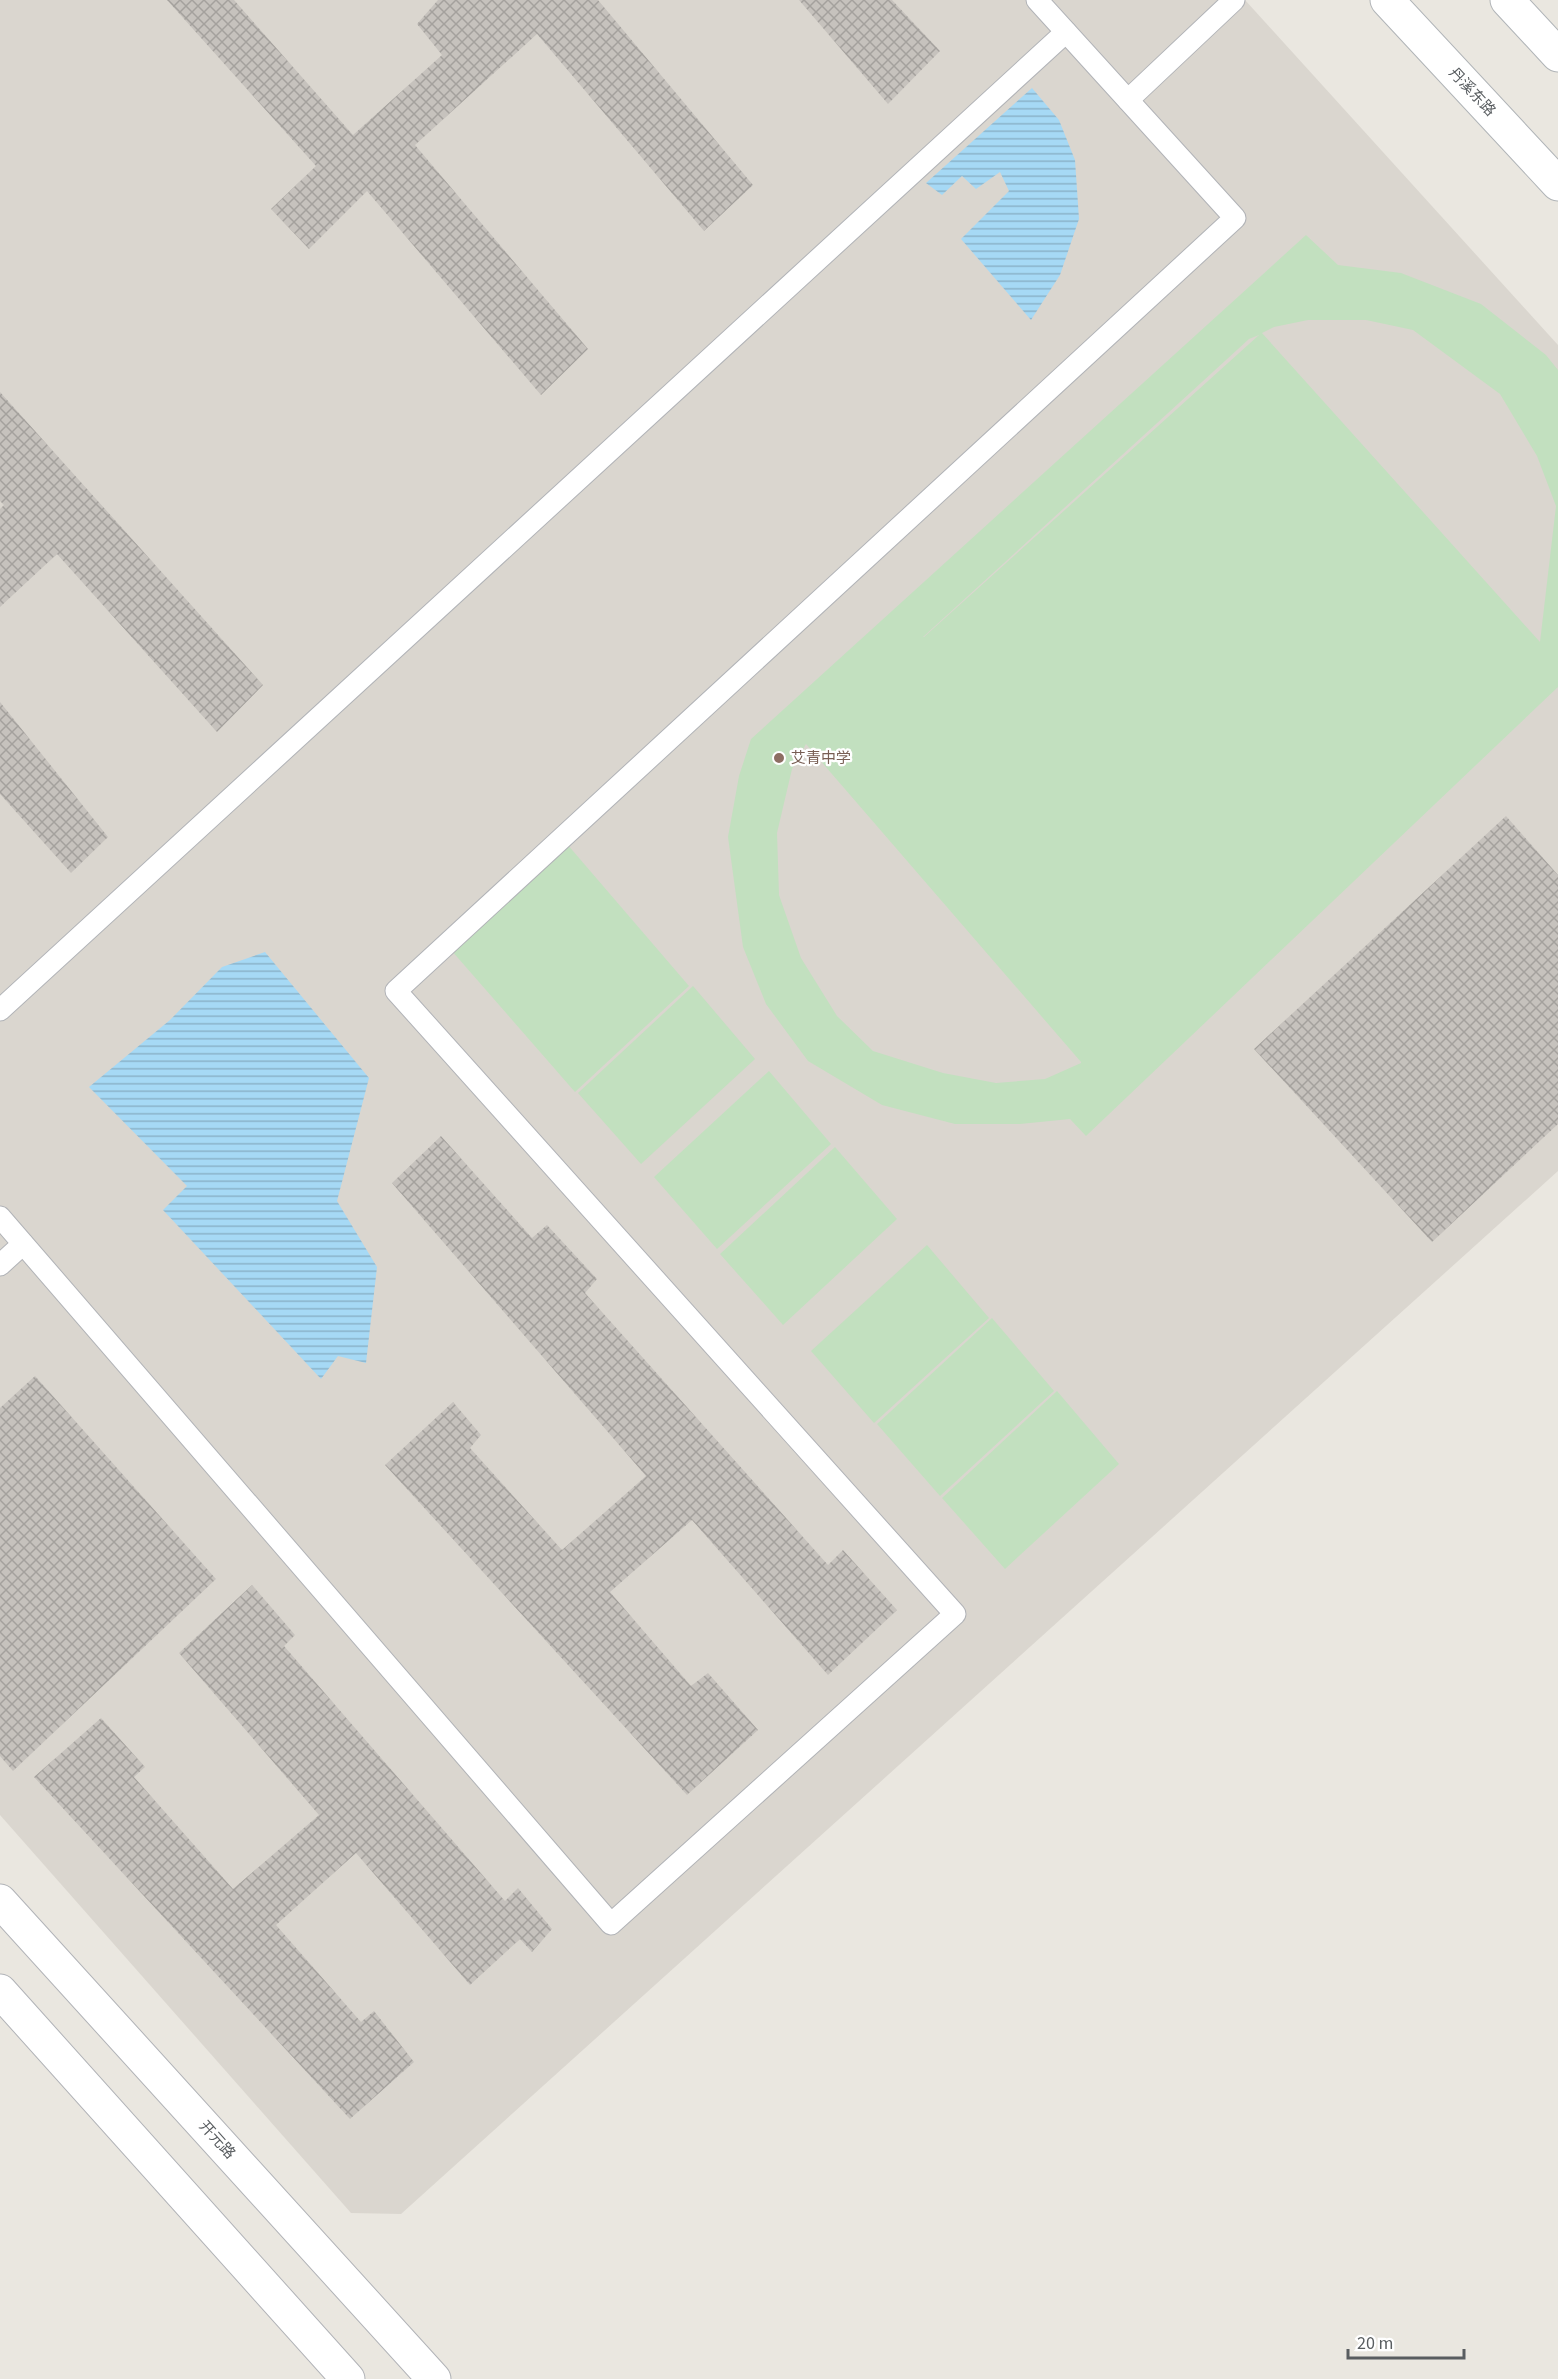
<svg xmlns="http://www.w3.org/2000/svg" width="1558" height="2379" viewBox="0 0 1558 2379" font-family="'Source Sans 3','Noto Sans SC',sans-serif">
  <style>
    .education { fill: #dad6cf }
    .green { fill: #c2e0bf; fill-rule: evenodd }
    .water { fill: url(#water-rules) }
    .building { fill: url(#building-cross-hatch) }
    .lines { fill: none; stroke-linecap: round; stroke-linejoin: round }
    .service-casing { stroke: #b1b3b7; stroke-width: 23 }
    .tertiary-casing { stroke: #b1b3b7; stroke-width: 35 }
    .secondary-casing { stroke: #b0b4b7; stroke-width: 35 }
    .service { stroke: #fff; stroke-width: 21 }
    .tertiary { stroke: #fff; stroke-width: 33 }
    .secondary { stroke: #fff; stroke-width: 33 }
    .education-dot { fill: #8d6e63; stroke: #fff; stroke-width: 2 }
    .labels { text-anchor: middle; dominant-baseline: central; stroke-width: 4.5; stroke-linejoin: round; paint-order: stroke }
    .street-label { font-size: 15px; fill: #595d60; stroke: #fff }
    .education-label { font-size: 15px; fill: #785e54; stroke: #fff; text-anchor: start }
  </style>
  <defs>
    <pattern id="water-rules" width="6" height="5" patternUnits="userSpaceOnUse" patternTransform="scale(1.5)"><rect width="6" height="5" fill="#a6d9f5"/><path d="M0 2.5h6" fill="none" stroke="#8ab3ca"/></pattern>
    <pattern id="building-cross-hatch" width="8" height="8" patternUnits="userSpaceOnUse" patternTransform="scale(1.5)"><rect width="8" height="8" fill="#c6c2bd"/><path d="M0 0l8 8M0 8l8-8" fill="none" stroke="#a4a19d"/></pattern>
  </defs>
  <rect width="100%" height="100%" fill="#eae7e0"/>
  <!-- education -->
  <path class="education" d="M0,0H1245L1558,345V1171L401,2214L351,2213L0,1815Z"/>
  <!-- green -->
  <g class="green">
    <path d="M1306,235L1338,265L1401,273L1481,304L1546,355L1558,370V687L1086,1136L1070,1119L1020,1124H955L882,1105L808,1061L766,1004L743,947L728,837L739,776L751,739ZM1308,320H1366L1413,330L1500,394L1537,456L1556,506L1540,642L1262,333L1274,327ZM1259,335L924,637H923L1249,339ZM806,744L1081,1062V1063L1045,1079L996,1083L943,1073L873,1051L837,1016L801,958L779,895L777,833L792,769Z"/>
    <path d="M567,844L689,986L575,1092L451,950Z"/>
    <path d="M693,986L755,1059L641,1164L578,1093Z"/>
    <path d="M769,1071L831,1144L717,1249L654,1177Z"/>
    <path d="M835,1147L897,1219L783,1325L720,1254Z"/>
    <path d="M927,1245L989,1318L874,1423L811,1351Z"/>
    <path d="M992,1318L1054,1391L940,1496L877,1424Z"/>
    <path d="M1057,1391L1119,1464L1005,1569L942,1498Z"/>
  </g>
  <!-- water -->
  <g class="water">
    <path d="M1032,88L1059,120L1075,160L1079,219L1060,275L1031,320L961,239L1009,191L1000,172L976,189L962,176L942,195L926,183Z"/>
    <path d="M265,952L369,1078L337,1201L377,1267L366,1363L338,1356L321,1379L163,1210L187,1186L89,1087L170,1020L222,967Z"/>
  </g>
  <!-- building -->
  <g class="building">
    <path d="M167,0H234L353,135L442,55L417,24L438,0H598L753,185L704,231L537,34L415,145L588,349L541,395L367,191L309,249L271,209L316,166Z"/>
    <path d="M799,0H892L940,51L888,104Z"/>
    <path d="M0,392L263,685L217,732L57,554L0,607V509L4,505L0,501Z"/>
    <path d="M0,702L108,837L71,873L0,794Z"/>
    <path d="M1506,816L1558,875V1124L1432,1242L1254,1049Z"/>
    <path d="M441,1136L532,1238L547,1225L597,1279L585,1293L828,1565L843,1550L897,1610L828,1675L692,1520L610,1592L691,1686L708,1673L758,1730L687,1795L385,1465L453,1402L481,1435L470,1448L562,1550L646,1476L392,1183Z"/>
    <path d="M35,1376L216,1579L13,1771L0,1756V1408Z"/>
    <path d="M252,1585L295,1635L284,1646L505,1901L518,1888L552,1929L532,1952L520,1939L470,1985L356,1853L276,1925L361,2022L374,2011L414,2062L350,2119L34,1777L101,1718L145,1767L134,1777L233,1889L319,1815L179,1653Z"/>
  </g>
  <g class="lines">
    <defs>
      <g id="service">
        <path d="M1128,100L1234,0"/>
        <path d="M0,1010L1066,32"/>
        <path d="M0,1217L611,1924L955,1614L396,991L1235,218L1037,0"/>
        <path d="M0,1265L23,1244"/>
      </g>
      <g id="tertiary">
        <path d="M0,1901L434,2379"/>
        <path d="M0,1991L348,2379"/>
      </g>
      <g id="secondary">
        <path d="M1387,0L1558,184"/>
        <path d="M1507,0L1558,55"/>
      </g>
    </defs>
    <!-- service casing -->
    <use href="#service" class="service-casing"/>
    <!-- tertiary casing -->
    <use href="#tertiary" class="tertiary-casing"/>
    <!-- secondary casing -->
    <use href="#secondary" class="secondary-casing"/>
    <!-- service -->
    <use href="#service" class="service"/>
    <!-- tertiary -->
    <use href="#tertiary" class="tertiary"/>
    <!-- secondary -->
    <use href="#secondary" class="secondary"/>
  </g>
  <!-- markers -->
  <circle class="education-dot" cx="779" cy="758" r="6"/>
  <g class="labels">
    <!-- street labels -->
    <g class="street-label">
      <text transform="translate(1472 92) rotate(47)">丹溪东路</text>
      <text transform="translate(217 2140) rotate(48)">开元路</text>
    </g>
    <!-- education labels -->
    <g class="education-label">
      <text x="791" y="758">艾青中学</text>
    </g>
  </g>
  <!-- scale -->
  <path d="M1348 2349v9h116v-9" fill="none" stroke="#595d60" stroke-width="3"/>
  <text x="1357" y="2349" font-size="18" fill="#595d60" stroke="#ffffff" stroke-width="4.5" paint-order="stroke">20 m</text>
</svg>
